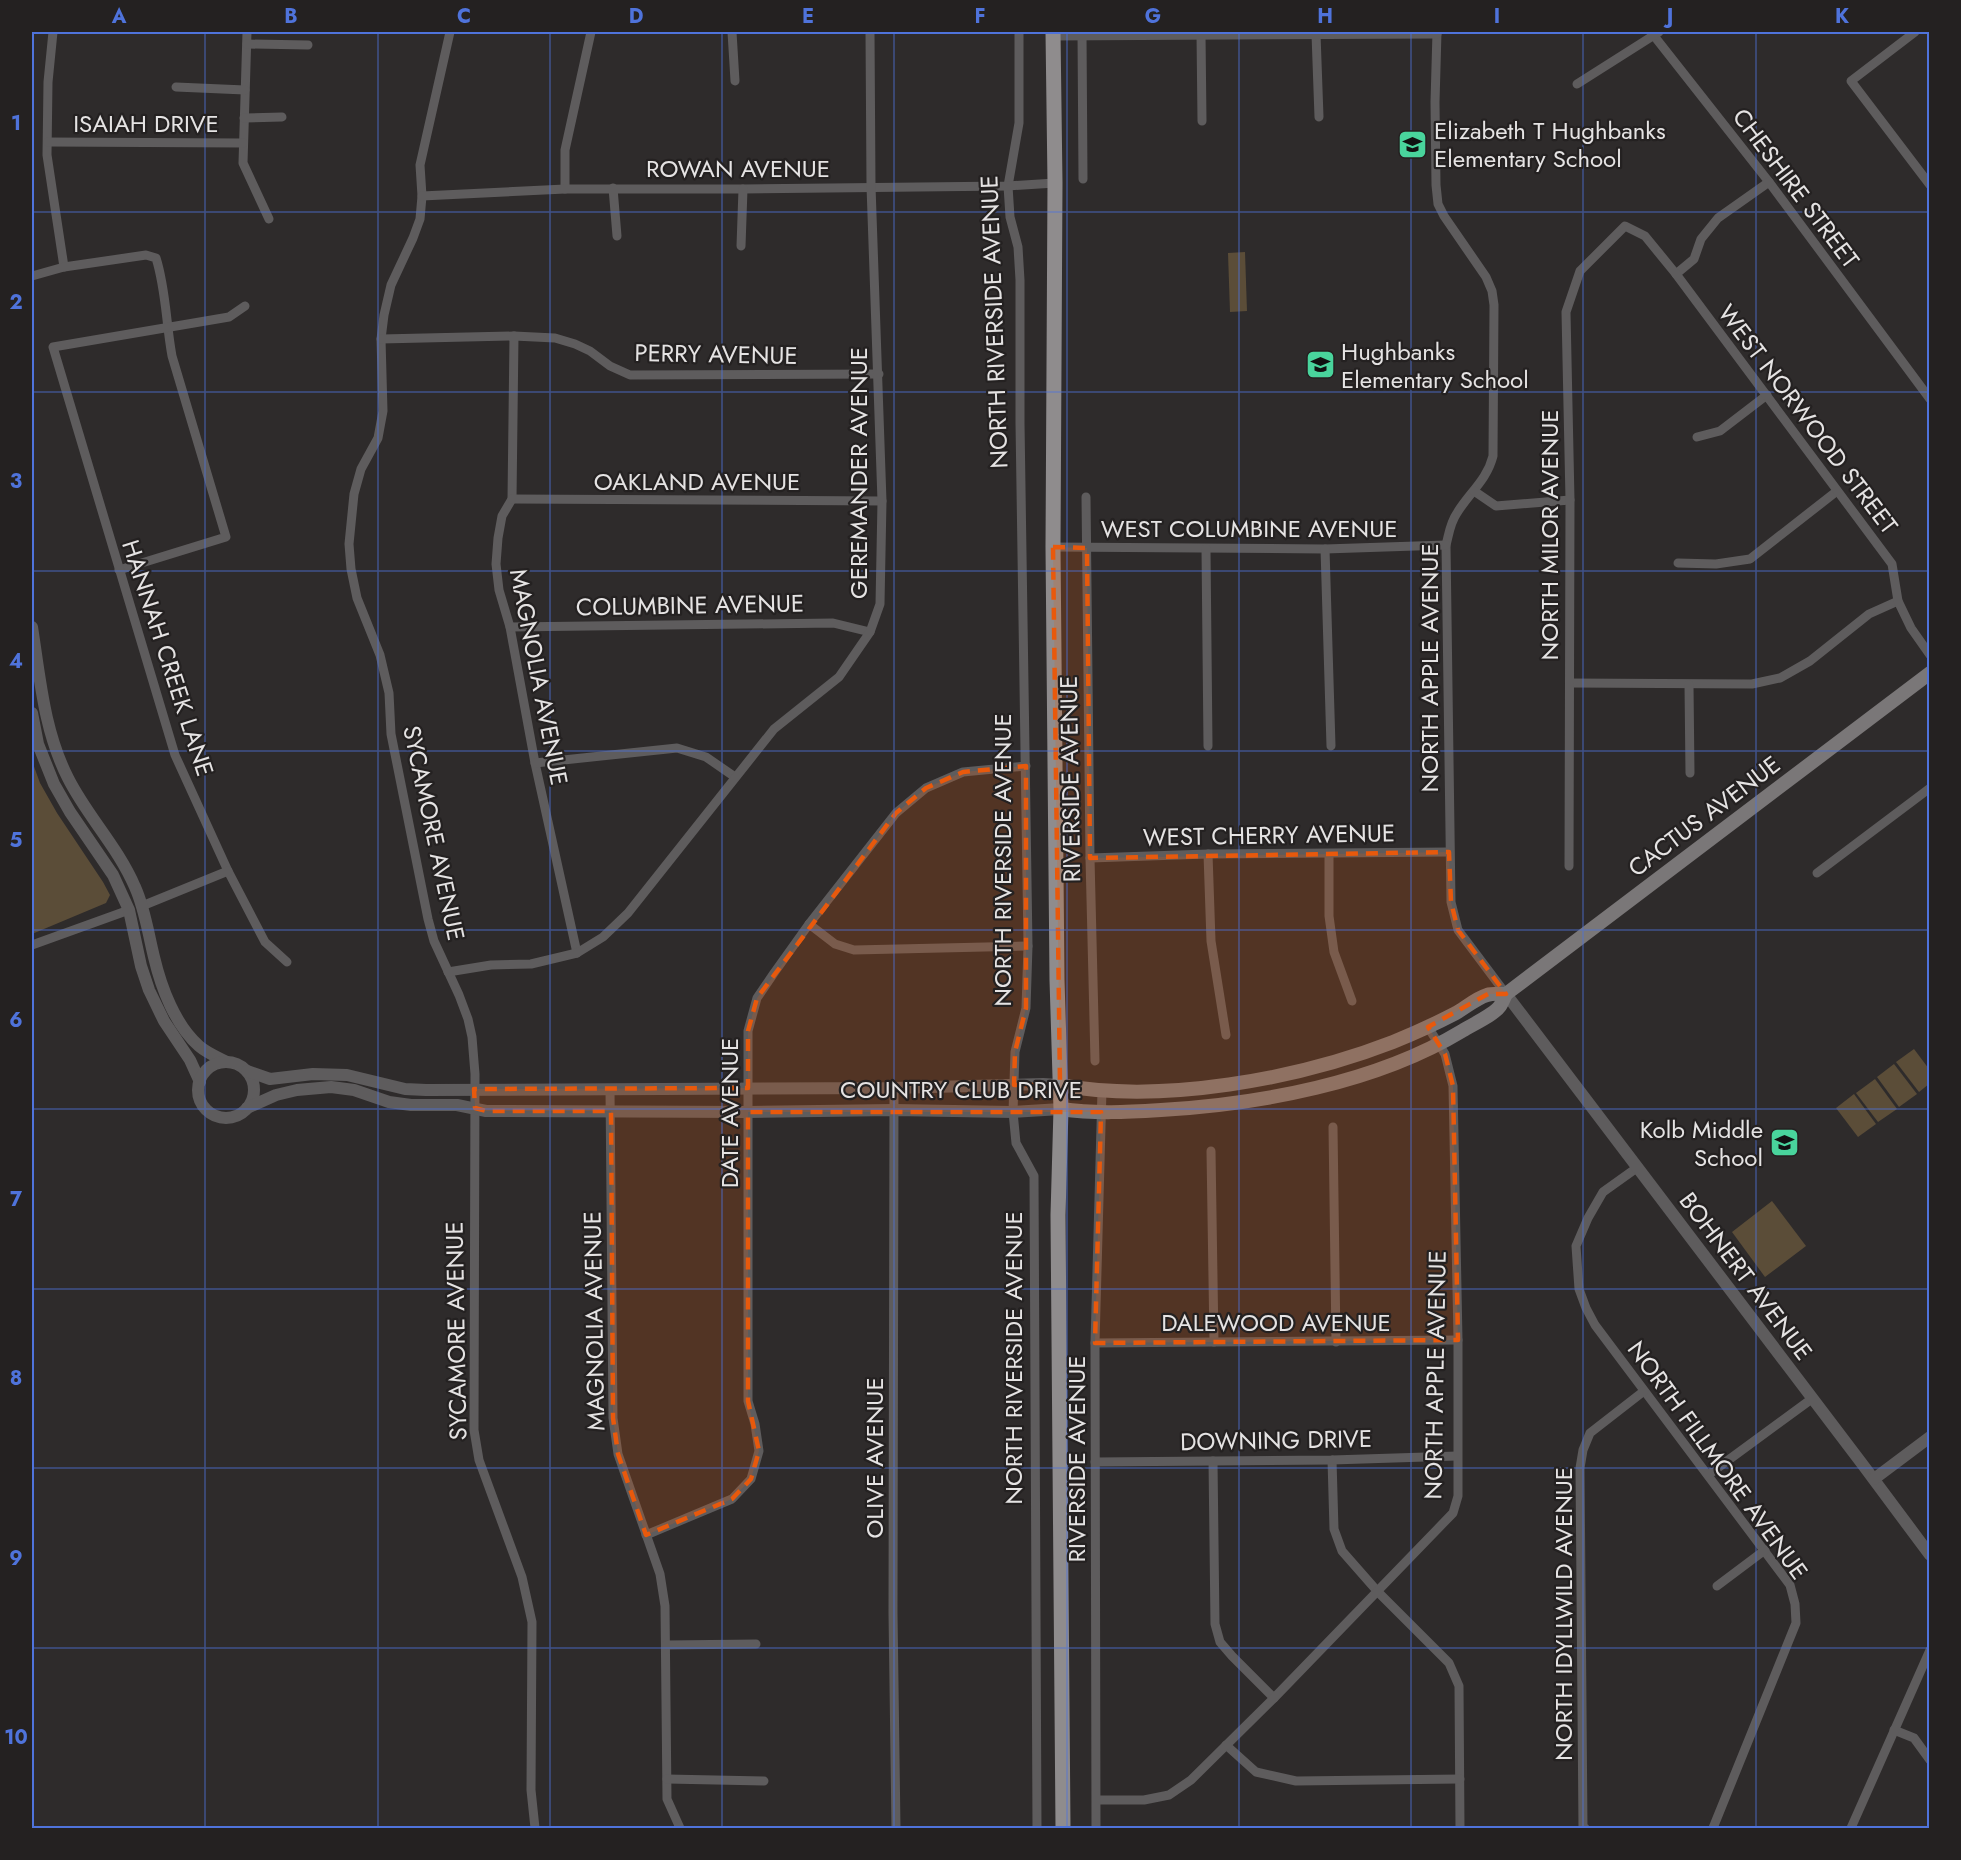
<svg xmlns="http://www.w3.org/2000/svg" width="1961" height="1860" viewBox="0 0 1961 1860" font-family="Jost,sans-serif">
  <style>
    .park { fill: #5b4d38 }
    .lines { fill: none; stroke-linecap: round; stroke-linejoin: round }
    .minor { stroke: #5e5c5d; stroke-width: 9 }
    .tertiary { stroke: #5e5c5d; stroke-width: 12 }
    .secondary { stroke: #7a7778; stroke-width: 14 }
    .primary { stroke: #8f8c8d; stroke-width: 15 }
    .marked { fill: #e8590c; fill-opacity: 0.2; stroke: #e8590c; stroke-width: 4.5; stroke-dasharray: 12 8; stroke-linejoin: round }
    .grid { fill: none; stroke: #4f73db; stroke-width: 1.5; stroke-opacity: 0.55 }
    .labels { text-anchor: middle; dominant-baseline: central; stroke-width: 4.5; stroke-linejoin: round; paint-order: stroke }
    .street-label { font-size: 24px; fill: #e5e3e3; stroke: #242121 }
    .poi-label { font-size: 24px; fill: #e5e3e3; stroke: #242121; text-anchor: start }
    .neatline { fill: none; stroke: #4f73db; stroke-width: 2 }
    .grid-label { font-size: 20px; text-anchor: middle; font-weight: bold; fill: #4f73db }
  </style>
  <rect width="100%" height="100%" fill="#2e2b2b"/>
  <!-- park -->
  <g class="park">
    <path d="M1245,252L1247,311L1230,312L1228,253Z"/>
    <path d="M32,761L40,783L57,813L103,882L110,895L106,903L32,934Z"/>
    <path d="M1914,1049L1929,1069V1084L1919,1092L1896,1062Z"/>
    <path d="M1894,1064L1917,1094L1899,1107L1877,1077Z"/>
    <path d="M1875,1079L1897,1109L1878,1122L1856,1093Z"/>
    <path d="M1854,1094L1876,1124L1858,1137L1836,1108Z"/>
    <path d="M1772,1201L1806,1246L1765,1277L1732,1232Z"/>
  </g>
  <g class="lines">
    <!-- minor -->
    <g class="minor">
      <path d="M53,32L48,82L47,155L64,267"/>
      <path d="M247,32L243,163L269,219"/>
      <path d="M450,32L420,165L422,196L420,219L413,238L391,285L384,315L381,339L383,411L378,438L361,469L354,494L349,544L351,569L357,598L380,655L389,693L391,734L428,919L434,941L459,995L468,1019L472,1037L475,1074L474,1430L479,1460L522,1577L532,1622L531,1790L535,1828"/>
      <path d="M732,32L735,81"/>
      <path d="M1019,32V123L1008,186L1010,217L1018,247L1020,280V423L1028,946L1026,1008L1015,1052L1013,1112L1016,1143L1034,1176L1037,1828"/>
      <path d="M1082,32L1083,179"/>
      <path d="M1437,32L1435,102L1436,185L1438,204L1444,216L1486,277L1492,291L1494,305L1493,456C1487,480 1469,493 1457,513C1450,523 1449,534 1446,545L1451,902L1458,930L1506,994"/>
      <path d="M1651,32L1769,182L1930,399"/>
      <path d="M1915,32L1851,81L1930,185"/>
      <path d="M1201,34L1202,121"/>
      <path d="M1316,34L1319,117"/>
      <path d="M1053,36L1437,34"/>
      <path d="M247,44L308,45"/>
      <path d="M1577,84L1659,32"/>
      <path d="M176,87L245,90"/>
      <path d="M244,118L282,117"/>
      <path d="M48,142L243,143"/>
      <path d="M613,188L617,236"/>
      <path d="M565,189V150L591,32"/>
      <path d="M422,196L565,189H743L1008,186L1055,183"/>
      <path d="M741,246L743,189"/>
      <path d="M1676,274L1694,259L1701,239L1718,218L1769,182"/>
      <path d="M32,276L64,267L146,255L156,258C166,289 166,324 172,356L226,537L119,570"/>
      <path d="M245,306L229,317L53,347L175,755L228,871L265,942L287,962"/>
      <path d="M514,336L512,499L502,516L498,538L496,564L499,590L510,627L535,763L577,953"/>
      <path d="M381,339L514,336L555,338L575,344L590,351L610,366L630,375L879,374"/>
      <path d="M1697,437L1720,431L1767,395"/>
      <path d="M1474,491L1496,506L1570,500"/>
      <path d="M1086,497L1090,858L1095,1061"/>
      <path d="M512,499L882,501"/>
      <path d="M1053,547L1325,549L1446,545"/>
      <path d="M1206,549L1208,746"/>
      <path d="M1325,549L1331,746"/>
      <path d="M1678,563L1716,564L1750,559L1837,491"/>
      <path d="M510,627L833,623L870,632"/>
      <path d="M1570,683L1752,684L1780,678L1810,661L1869,614L1898,601"/>
      <path d="M1689,685L1690,773"/>
      <path d="M535,763L677,748L706,757L735,777"/>
      <path d="M1208,854L1211,941L1226,1035"/>
      <path d="M1329,854V916L1334,952L1352,1001"/>
      <path d="M1090,858L1208,854L1449,852"/>
      <path d="M1569,866L1570,500L1566,312L1580,271L1625,226L1645,236L1676,274L1892,564L1898,601L1911,628L1930,655"/>
      <path d="M1817,873L1930,788"/>
      <path d="M142,906L228,871"/>
      <path d="M809,924L835,944L854,950L1028,946"/>
      <path d="M32,945L129,910"/>
      <path d="M448,972L491,965L531,964L577,953L603,937L628,913L774,729L839,677L870,632L880,604L882,501L871,186L870,32"/>
      <path d="M894,1088L893,1613L896,1828"/>
      <path d="M610,1090L613,1418L618,1454L660,1574L665,1606L667,1799L680,1828"/>
      <path d="M1333,1127L1336,1342"/>
      <path d="M1211,1151L1214,1342"/>
      <path d="M1638,1167L1603,1192L1588,1218L1576,1246L1579,1289L1586,1308L1595,1325L1790,1585L1795,1604L1796,1623L1713,1828"/>
      <path d="M1095,1343L1458,1340"/>
      <path d="M1332,1460L1334,1529L1342,1551L1378,1592L1449,1663L1459,1686L1460,1828"/>
      <path d="M1213,1461L1215,1624L1220,1642L1232,1656L1274,1698"/>
      <path d="M1095,1462L1332,1460L1457,1456"/>
      <path d="M1708,1475L1813,1398"/>
      <path d="M646,1535L732,1499L751,1479L759,1451L755,1424L748,1401V1031L757,998L774,973L809,924L896,813L926,788L963,772L1026,766"/>
      <path d="M1717,1586L1765,1550"/>
      <path d="M666,1645L756,1644"/>
      <path d="M1894,1730L1914,1738L1930,1760"/>
      <path d="M1226,1745L1256,1772L1296,1781L1460,1779"/>
      <path d="M667,1779L764,1781"/>
      <path d="M1097,1800H1144L1169,1795L1191,1780L1274,1698L1453,1513L1458,1496V1340L1453,1086L1445,1054L1428,1027"/>
      <path d="M1096,1828L1095,1343L1102,1090"/>
      <path d="M1585,1828H1583L1580,1468L1583,1450L1590,1433L1644,1391"/>
      <path d="M1851,1828L1930,1650"/>
    </g>
    <!-- tertiary -->
    <g class="tertiary">
      <path d="M32,627C40,678 44,731 68,778C87,816 118,847 135,887C145,909 148,933 154,957C161,987 175,1025 199,1046C207,1053 217,1057 227,1062"/>
      <path d="M32,713L38,744L54,784L70,812L113,875L129,910L141,966L149,990L164,1021L190,1060L200,1082"/>
      <path d="M1506,994L1863,1465L1930,1555"/>
      <circle cx="226" cy="1090" r="28"/>
      <path d="M247,1071L270,1079L313,1074L347,1075L405,1089L426,1090L894,1088L1043,1084L1060,1085"/>
      <path d="M247,1108L276,1095L297,1090L331,1087L354,1090L389,1102L411,1105H457L486,1111L748,1112L894,1110L1013,1112L1061,1109"/>
      <path d="M1874,1479L1930,1437"/>
    </g>
    <!-- secondary -->
    <g class="secondary">
      <path d="M1060,1085C1162,1104 1298,1079 1393,1042C1415,1033 1435,1024 1456,1013C1466,1007 1477,998 1487,995C1493,993 1500,994 1506,994"/>
      <path d="M1061,1109C1095,1114 1128,1112 1161,1110C1260,1104 1376,1083 1462,1031C1471,1025 1494,1015 1500,1006C1502,1003 1504,998 1506,994L1930,673"/>
    </g>
    <!-- primary -->
    <path class="primary" d="M1053,32L1055,183L1053,547L1057,980L1061,1109L1058,1215L1063,1828"/>
  </g>
  <!-- marked area -->
  <path class="marked" d="M1053,547L1087,548L1090,858L1449,852L1451,902L1458,930L1506,994H1488L1428,1027L1445,1054L1453,1086L1458,1340L1095,1343L1101,1112H748V1401L759,1451L751,1479L732,1499L646,1535L618,1454L613,1418L611,1111H486L475,1108L474,1089L748,1088V1031L757,998L896,813L926,788L963,772L1026,766V1008L1015,1052L1014,1085H1060Z"/>
  <!-- grid -->
  <path class="grid" d="M205,32V1828M378,32V1828M550,32V1828M722,32V1828M894,32V1828M1067,32V1828M1239,32V1828M1411,32V1828M1583,32V1828M1756,32V1828M32,212H1930M32,392H1930M32,571H1930M32,751H1930M32,930H1930M32,1109H1930M32,1289H1930M32,1468H1930M32,1648H1930"/>
  <!-- icons -->
  <defs>
    <symbol id="school-square" viewBox="-11 -11 22 22"><rect x="-9" y="-9" width="18" height="18" rx="4" fill="#49d49c" stroke="#242121"/><path d="M0-5L7-2L0 1L-7-2ZM-4 1L0 2.5L4 1V4Q0 6-4 4Z" fill="#111"/></symbol>
  </defs>
  <g fill-rule="evenodd">
    <use href="#school-square" x="1396" y="128" width="33" height="33"/>
    <use href="#school-square" x="1304" y="348" width="33" height="33"/>
    <use href="#school-square" x="1768" y="1126" width="33" height="33"/>
  </g>
  <g class="labels">
    <!-- street labels -->
    <g class="street-label">
      <text x="146" y="123">ISAIAH DRIVE</text>
      <text x="738" y="168">ROWAN AVENUE</text>
      <text transform="translate(1796 188) rotate(53)">CHESHIRE STREET</text>
      <text transform="translate(994 322) rotate(-92)">NORTH RIVERSIDE AVENUE</text>
      <text transform="translate(716 354) rotate(1)">PERRY AVENUE</text>
      <text transform="translate(1808 419) rotate(53)">WEST NORWOOD STREET</text>
      <text transform="translate(858 473) rotate(-90)">GEREMANDER AVENUE</text>
      <text x="697" y="481">OAKLAND AVENUE</text>
      <text x="1249" y="528">WEST COLUMBINE AVENUE</text>
      <text transform="translate(1549 535) rotate(-90)">NORTH MILOR AVENUE</text>
      <text transform="translate(690 605) rotate(-1)">COLUMBINE AVENUE</text>
      <text transform="translate(168 658) rotate(72)">HANNAH CREEK LANE</text>
      <text transform="translate(1429 668) rotate(-90)">NORTH APPLE AVENUE</text>
      <text transform="translate(539 677) rotate(79)">MAGNOLIA AVENUE</text>
      <text transform="translate(1070 779) rotate(-91)">RIVERSIDE AVENUE</text>
      <text transform="translate(1704 816) rotate(-37)">CACTUS AVENUE</text>
      <text transform="translate(434 833) rotate(78)">SYCAMORE AVENUE</text>
      <text transform="translate(1269 835) rotate(-1)">WEST CHERRY AVENUE</text>
      <text transform="translate(1002 860) rotate(-90)">NORTH RIVERSIDE AVENUE</text>
      <text x="961" y="1089">COUNTRY CLUB DRIVE</text>
      <text transform="translate(729 1113) rotate(-90)">DATE AVENUE</text>
      <text transform="translate(1746 1276) rotate(53)">BOHNERT AVENUE</text>
      <text transform="translate(594 1321) rotate(-91)">MAGNOLIA AVENUE</text>
      <text x="1276" y="1322">DALEWOOD AVENUE</text>
      <text transform="translate(456 1331) rotate(-91)">SYCAMORE AVENUE</text>
      <text transform="translate(1013 1358) rotate(-90)">NORTH RIVERSIDE AVENUE</text>
      <text transform="translate(1435 1375) rotate(-89)">NORTH APPLE AVENUE</text>
      <text transform="translate(1276 1440) rotate(-1)">DOWNING DRIVE</text>
      <text transform="translate(874 1458) rotate(-90)">OLIVE AVENUE</text>
      <text transform="translate(1076 1459) rotate(-90)">RIVERSIDE AVENUE</text>
      <text transform="translate(1718 1460) rotate(54)">NORTH FILLMORE AVENUE</text>
      <text transform="translate(1563 1614) rotate(-90)">NORTH IDYLLWILD AVENUE</text>
    </g>
    <!-- poi labels -->
    <g class="poi-label">
      <text x="1434" y="130">Elizabeth T Hughbanks<tspan x="1434" dy="28">Elementary School</tspan></text>
      <text x="1341" y="351">Hughbanks<tspan x="1341" dy="28">Elementary School</tspan></text>
      <text x="1763" y="1129" text-anchor="end">Kolb Middle<tspan x="1763" dy="28">School</tspan></text>
    </g>
  </g>
  <!-- border -->
  <rect width="1961" height="1860" fill="none" stroke="#242121" stroke-width="66"/>
  <rect x="33" y="33" width="1895" height="1794" class="neatline"/>
  <g class="grid-label">
    <text x="119" y="23">A</text>
    <text x="291" y="23">B</text>
    <text x="464" y="23">C</text>
    <text x="636" y="23">D</text>
    <text x="808" y="23">E</text>
    <text x="980" y="23">F</text>
    <text x="1153" y="23">G</text>
    <text x="1325" y="23">H</text>
    <text x="1497" y="23">I</text>
    <text x="1670" y="23">J</text>
    <text x="1842" y="23">K</text>
    <text x="16" y="130">1</text>
    <text x="16" y="309">2</text>
    <text x="16" y="488">3</text>
    <text x="16" y="668">4</text>
    <text x="16" y="847">5</text>
    <text x="16" y="1027">6</text>
    <text x="16" y="1206">7</text>
    <text x="16" y="1385">8</text>
    <text x="16" y="1565">9</text>
    <text x="16" y="1744">10</text>
  </g>
</svg>
